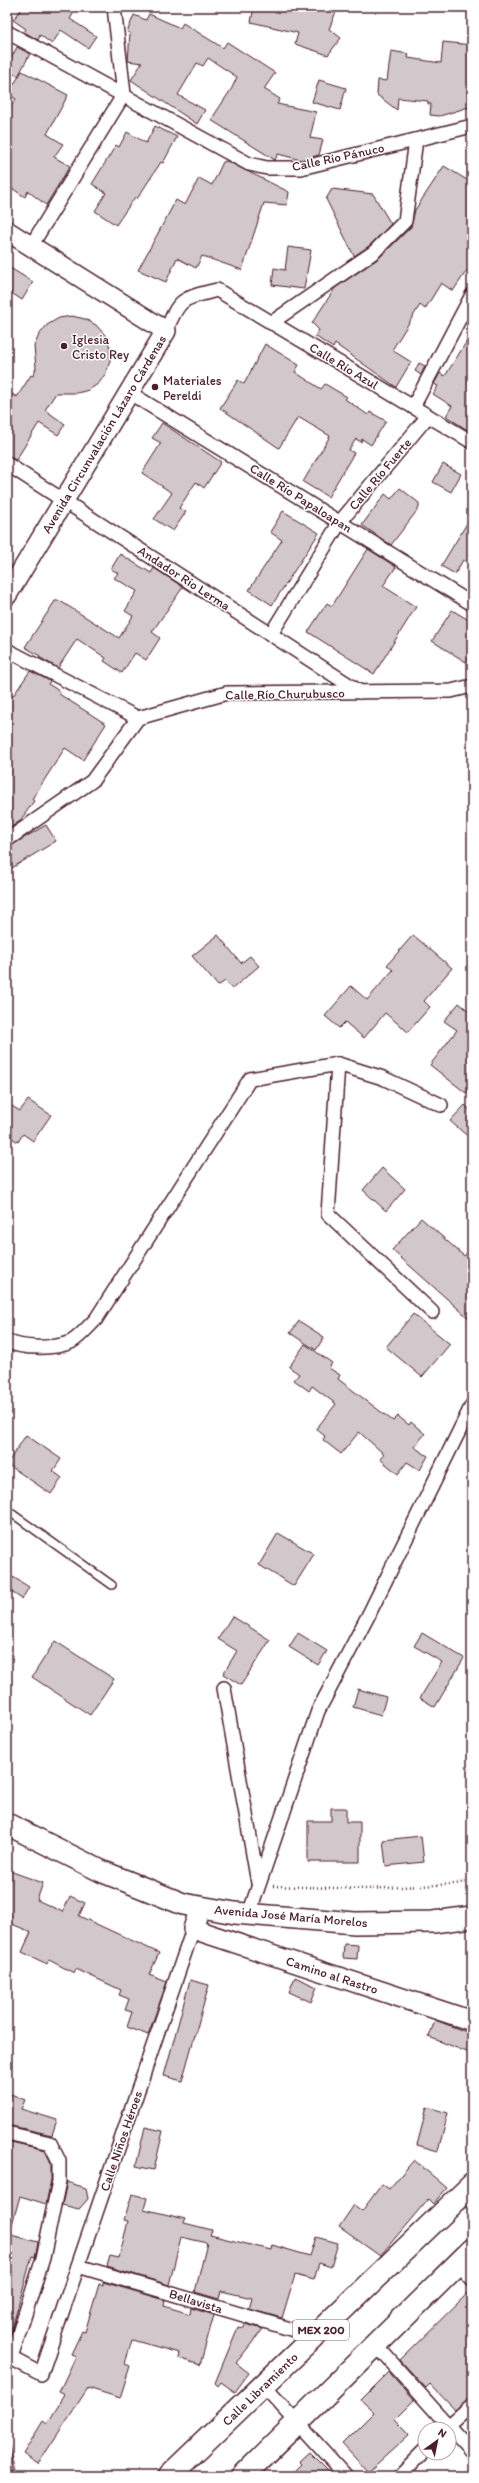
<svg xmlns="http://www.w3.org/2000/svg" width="479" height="2483" viewBox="0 0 479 2483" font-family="Itim,sans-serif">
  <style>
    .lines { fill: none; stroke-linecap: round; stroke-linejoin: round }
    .stream { stroke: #91787e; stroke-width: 5 }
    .building { fill: #d2c7cb; stroke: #4a1f2b }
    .lane-casing { stroke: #4a1f2b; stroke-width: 10 }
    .street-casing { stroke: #4a1f2b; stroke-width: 16 }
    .secondary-casing { stroke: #4a1f2b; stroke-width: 22 }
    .primary-casing { stroke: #4a1f2b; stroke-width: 24 }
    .highway-casing { stroke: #4a1f2b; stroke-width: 25 }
    .path { stroke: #4a1f2b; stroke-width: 2.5; stroke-dasharray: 1 3; stroke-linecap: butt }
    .lane { stroke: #fff; stroke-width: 7 }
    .street { stroke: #fff; stroke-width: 13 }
    .secondary { stroke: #fff; stroke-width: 19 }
    .primary { stroke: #fff; stroke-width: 21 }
    .highway { stroke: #fff; stroke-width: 22 }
    .poi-dot { fill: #4a1f2b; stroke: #fff; stroke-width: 1.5 }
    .labels { text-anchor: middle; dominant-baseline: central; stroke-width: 3; stroke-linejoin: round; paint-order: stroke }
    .shield { fill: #fff; stroke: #80626b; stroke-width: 1 }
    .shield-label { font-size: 12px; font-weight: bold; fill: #4a1f2b }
    .street-label { font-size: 13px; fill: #4a1f2b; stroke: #fff }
    .poi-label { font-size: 13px; fill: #4a1f2b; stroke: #fff; text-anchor: start }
  </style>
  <rect width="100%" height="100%" fill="#fff"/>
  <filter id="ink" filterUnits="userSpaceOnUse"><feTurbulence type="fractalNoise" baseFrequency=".025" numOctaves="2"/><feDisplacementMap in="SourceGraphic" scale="8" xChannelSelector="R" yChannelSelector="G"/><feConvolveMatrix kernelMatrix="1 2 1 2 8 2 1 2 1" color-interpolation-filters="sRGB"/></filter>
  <g filter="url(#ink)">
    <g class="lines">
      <!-- stream -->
      <path class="stream" d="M7,2446L16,2476"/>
    </g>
    <!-- building -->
    <g class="building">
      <path d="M23,7H63L73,14L70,19L96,36L88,48L61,30L52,44L40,35L38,40L24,32L26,29L13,20Z"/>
      <path d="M254,7H338L329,29L341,38L328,55L295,44L298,33L251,22Z"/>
      <path d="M149,14L180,28L183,23L223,48L227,42L275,73L264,89L280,99L277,104L316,112L310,138L323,140L319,155L301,160L278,154L275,160L211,120L232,88L237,77L208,58L203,66L197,63L178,95L205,110L197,124L131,80L142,63L128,61L130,33L127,32L134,15L146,20Z"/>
      <path d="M443,42L472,45V106L440,116L430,115L431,104H428V101L398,98L397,110L377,95L378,80L387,81L391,51L409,54L408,58L441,63Z"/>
      <path d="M17,47L30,54L18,76L7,71V66Z"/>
      <path d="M22,71L68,95L47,134L63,144L54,157L70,166L46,205L28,191L25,197L7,185V112L16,99L8,94Z"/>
      <path d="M319,80L346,88L340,110L312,102Z"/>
      <path d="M155,126L177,137L163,163L161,162L137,199L135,197L116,225L95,211L106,193L92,184L116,145L119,147L127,132L146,143Z"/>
      <path d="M227,161L289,192L287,205L264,203L242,270L202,256L196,268L177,258L166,282L138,270L176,200L185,205L199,178L212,185L223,162Z"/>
      <path d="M444,166L472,183V263L453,291L441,283L425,309L420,305L392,350L411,362L396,387L335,344L333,348L315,336L319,330L312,323L335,288L379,258L411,227L415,210Z"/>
      <path d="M332,189L373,194L391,224L369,246L354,256L326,199Z"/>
      <path d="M288,247L311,250L304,289L272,285L274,268L285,270Z"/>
      <path d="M7,266L33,282L22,300L7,290Z"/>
      <path d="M72,316L85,319L96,325L105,335L110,347V361L106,373L99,383L89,390L77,393H56L45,410L65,424L58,435L39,423L16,460L7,456V391L17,397L31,375L33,376L36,368L34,346L39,335L47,325L59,318Z"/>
      <path d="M472,333V433L446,416L452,406L433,394L438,386L434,384L440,373L445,376Z"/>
      <path d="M265,344L299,365L295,372L321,389L325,384L347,397L345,399L368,415L370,412L386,421L371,445L362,439L361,442L356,439L349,450L354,453L328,497L303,482L330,436L298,417L279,448L220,408L238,380L244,384Z"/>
      <path d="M419,363L425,366L421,375L415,371Z"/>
      <path d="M162,423L221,462L204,488L196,482L179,508L186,512L173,531L154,519L172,493L142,473L161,443L152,438Z"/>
      <path d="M443,464L461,474L451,492L433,482Z"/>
      <path d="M400,488L419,503V508L391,545L362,525L385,494L391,499Z"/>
      <path d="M283,511L319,533L272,605L249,590L282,540L270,532Z"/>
      <path d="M472,515V565L463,560L455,574L441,566Z"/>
      <path d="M368,549L396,567L383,586L416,607L374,674L308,632L327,603L332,606Z"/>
      <path d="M120,554L151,573L154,568L183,587L152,632L160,638L146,660L135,653L122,673L104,661L106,658L77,639L58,668L39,657L40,656L25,647L55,601H60L119,638L133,616L125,611L137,591L114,578L118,573L111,569Z"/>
      <path d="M452,610L472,622V653L466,662L432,641Z"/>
      <path d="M30,671L50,681L48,684L61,692L59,694L106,724L83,760L65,748L32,799L34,801L20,821L7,830V692L13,696Z"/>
      <path d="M46,825L56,841L7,871V848Z"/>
      <path d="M218,935L241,963L250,956L259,966L232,989L225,981L218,986L192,956Z"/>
      <path d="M413,935L452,968L424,1001L430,1007L408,1032L385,1013L364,1038L345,1022L339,1028L325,1016L351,986L367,1000L393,970L387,965Z"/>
      <path d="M459,1003L470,1012L472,1010V1086L466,1093L430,1065L457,1030L444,1021Z"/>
      <path d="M28,1100L51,1115L33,1141L23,1134L18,1142L7,1135V1103L20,1111Z"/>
      <path d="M465,1105L472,1112V1140L450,1121Z"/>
      <path d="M382,1168L405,1189L386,1211L363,1190Z"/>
      <path d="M421,1218L464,1256L472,1247V1321L392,1250Z"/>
      <path d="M413,1314L450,1344L422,1377L386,1347Z"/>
      <path d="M299,1321L324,1337L316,1350L290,1333Z"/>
      <path d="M305,1344L332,1363L329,1368L340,1375L338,1379L393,1421L398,1416L409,1425L411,1422L425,1434L414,1447L428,1456L420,1470L407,1462L398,1474L380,1459L384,1454L359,1432L341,1454L323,1440L325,1436L316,1429L336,1404L312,1386L309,1391L294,1380L299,1374L289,1367Z"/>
      <path d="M26,1435L61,1459L53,1471L62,1478L51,1494L7,1464Z"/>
      <path d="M278,1533L314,1554L294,1586L259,1565Z"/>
      <path d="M13,1577L29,1587L22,1599L7,1589Z"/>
      <path d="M232,1616L270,1640L241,1685L223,1674L237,1651L218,1639Z"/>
      <path d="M298,1633L327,1651L318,1665L289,1647Z"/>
      <path d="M422,1633L464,1658L435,1707L420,1698L442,1662L414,1646Z"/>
      <path d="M55,1641L114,1679L90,1715L32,1677Z"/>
      <path d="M358,1689L386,1697L381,1715L353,1707Z"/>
      <path d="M331,1808H346V1822H360V1862H308V1821H331Z"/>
      <path d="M421,1836L424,1862L386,1866L383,1840Z"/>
      <path d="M7,1870L43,1883L37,1900L63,1912L70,1896L85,1903L79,1916L159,1953L149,1975L167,1982L148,2035L127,2027L132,2012L125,2010L129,1999L119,1995L121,1990L76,1969L74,1973L49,1960L47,1964L22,1952L31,1932L7,1922Z"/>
      <path d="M344,1944L358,1945L357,1959L343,1958Z"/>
      <path d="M295,1977L317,1987L311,2002L289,1992Z"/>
      <path d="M190,1980L209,1985L182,2081L164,2076Z"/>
      <path d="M435,2020L472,2034V2054L429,2037Z"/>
      <path d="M11,2094L25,2100L21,2109L57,2120L52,2135L7,2125V2104Z"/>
      <path d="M427,2107L448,2113L438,2151L417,2145Z"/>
      <path d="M145,2127L163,2131L154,2170L136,2166Z"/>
      <path d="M7,2141L45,2150L51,2163V2180L46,2204L20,2196L11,2228L7,2227Z"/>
      <path d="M414,2160L447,2188L433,2204L428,2199L380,2256L339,2227L354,2205L362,2211L382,2184L389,2189Z"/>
      <path d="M67,2182L86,2188L88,2199L79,2209L62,2205Z"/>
      <path d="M132,2194L147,2198L144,2209L185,2219L184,2223L212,2230L210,2235L271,2250L272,2245L310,2256L316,2237L338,2243L331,2267L319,2263L314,2280L295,2275L282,2318L249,2309L252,2298L221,2291L219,2299L195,2292L207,2243L181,2237L169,2285L107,2266L110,2256L119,2258L128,2221L124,2220Z"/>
      <path d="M7,2234L38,2242L35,2257L32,2256L11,2332H7Z"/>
      <path d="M103,2282L165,2300L164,2306L190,2314L191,2308L214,2315L200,2365L178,2358L179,2353L132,2340L125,2364L130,2366L120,2398L88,2388L38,2464L23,2454L43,2421L47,2424L65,2395L59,2392L76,2356L71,2354L82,2331L85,2332L99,2284L103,2285Z"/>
      <path d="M472,2289V2397L455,2410L430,2384L426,2388L400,2360Z"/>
      <path d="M245,2324L263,2329L236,2363L249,2373L235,2392L221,2382L218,2386L215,2383L238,2327L244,2328Z"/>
      <path d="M389,2372L414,2400L395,2419L410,2434L368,2472L342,2444L374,2412L361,2400Z"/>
      <path d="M309,2452L333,2476H290L302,2464L299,2461Z"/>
    </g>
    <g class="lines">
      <defs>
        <path id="lane" d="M7,1510L112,1585"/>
        <g id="street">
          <path d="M7,32L249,164L267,168H301L472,126"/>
          <path d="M31,246L124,94L114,7"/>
          <path d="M271,323L374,252L405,221L416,140"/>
          <path d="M166,331C180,297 182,299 217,290L472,442"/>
          <path d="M130,393L472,604"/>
          <path d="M413,407L472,295"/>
          <path d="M7,464L360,692"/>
          <path d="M271,634L340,522L428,416"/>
          <path d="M7,650L138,718"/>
          <path d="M7,840L92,781L138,718L227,693L451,691L472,686"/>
          <path d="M338,1064L328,1214L432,1312"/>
          <path d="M7,1341C21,1349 55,1349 71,1342C80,1337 89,1326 96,1319L250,1079L338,1064L383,1078L441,1105"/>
          <path d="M224,1688L258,1883"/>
          <path d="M249,1914L318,1711L369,1614L472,1405"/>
          <path d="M7,2133L50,2143L59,2161V2181L43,2258L11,2358"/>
          <path d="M458,2263L472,2279"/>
          <path d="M78,2266L314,2336"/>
          <path d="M376,2345L472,2452"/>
          <path d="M7,2356L41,2374L193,1929"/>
          <path d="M264,2386L346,2476"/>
          <path d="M445,2429L472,2405"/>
          <path d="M399,2476L425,2450"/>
        </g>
        <g id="secondary">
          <path d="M7,231L166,331L7,595"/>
          <path d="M200,1907L193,1929L472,2021"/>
        </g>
        <path id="primary" d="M7,1824L101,1871L183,1904L235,1913L355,1923L433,1922L472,1917"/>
        <g id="highway">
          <path d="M169,2476L472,2185"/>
          <path d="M243,2476L472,2250"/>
        </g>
      </defs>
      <!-- lane casing -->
      <use href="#lane" class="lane-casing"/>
      <!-- street casing -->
      <use href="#street" class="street-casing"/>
      <!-- secondary casing -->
      <use href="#secondary" class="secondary-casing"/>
      <!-- primary casing -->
      <use href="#primary" class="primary-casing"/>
      <!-- highway casing -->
      <use href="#highway" class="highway-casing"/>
      <!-- path -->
      <path class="path" d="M273,1886L367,1889L456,1884L472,1880"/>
      <!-- lane -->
      <use href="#lane" class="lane"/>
      <!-- street -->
      <use href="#street" class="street"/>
      <!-- secondary -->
      <use href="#secondary" class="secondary"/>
      <!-- primary -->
      <use href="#primary" class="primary"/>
      <!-- highway -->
      <use href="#highway" class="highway"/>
    </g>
  </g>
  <!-- markers -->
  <g class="poi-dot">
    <circle cx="64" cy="346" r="4"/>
    <circle cx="155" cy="387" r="4"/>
  </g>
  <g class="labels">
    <!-- shield labels -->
    <rect class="shield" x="293" y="2320" width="56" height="20" rx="3"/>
    <g class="shield-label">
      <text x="321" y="2330">MEX 200</text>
    </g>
    <!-- street labels -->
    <g class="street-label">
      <text transform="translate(338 157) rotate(-12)">Calle Río Pánuco</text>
      <text transform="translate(344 366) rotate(31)">Calle Río Azul</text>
      <text transform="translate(104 434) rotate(-59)">Avenida Circunvalación Lázaro Cárdenas</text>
      <text transform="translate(380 474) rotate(-50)">Calle Río Fuerte</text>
      <text transform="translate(301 498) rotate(32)">Calle Río Papaloapan</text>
      <text transform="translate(184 578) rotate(33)">Andador Río Lerma</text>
      <text transform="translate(285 694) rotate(-1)">Calle Río Churubusco</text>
      <text transform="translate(291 1916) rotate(5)">Avenida José María Morelos</text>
      <text transform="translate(332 1975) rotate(18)">Camino al Rastro</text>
      <text transform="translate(121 2141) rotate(-71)">Calle Niños Héroes</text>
      <text transform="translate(196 2301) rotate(17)">Bellavista</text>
      <text transform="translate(260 2389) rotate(-44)">Calle Libramiento</text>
    </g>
    <!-- poi labels -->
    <g class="poi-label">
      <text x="72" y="339">Iglesia<tspan x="72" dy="15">Cristo Rey</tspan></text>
      <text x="163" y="380">Materiales<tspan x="163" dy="15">Pereldi</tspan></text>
    </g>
  </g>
  <!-- margin -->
  <rect width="479" height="2483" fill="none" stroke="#fff" stroke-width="24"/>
  <rect x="12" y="12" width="455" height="2459" fill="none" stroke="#4a1f2b" stroke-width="1.5" filter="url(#ink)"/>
  <!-- north arrow -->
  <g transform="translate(437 2441) rotate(33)"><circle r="19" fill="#ffffff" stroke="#b7a5aa"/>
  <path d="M0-3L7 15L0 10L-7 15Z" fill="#4a1f2b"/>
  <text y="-6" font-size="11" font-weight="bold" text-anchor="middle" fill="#4a1f2b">N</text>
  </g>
</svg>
